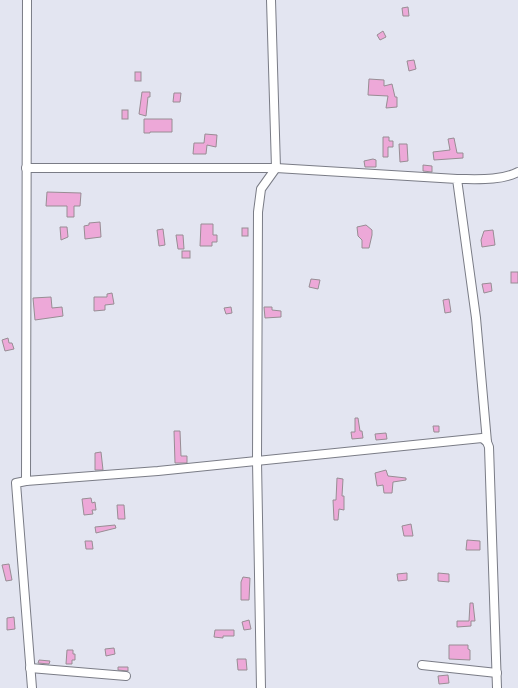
<svg xmlns="http://www.w3.org/2000/svg" width="518" height="688" viewBox="0 0 518 688" font-family="Ubuntu,sans-serif">
  <style>
    .building { fill: #eda8d8; stroke: #988d94 }
    .lines { fill: none; stroke-linecap: round; stroke-linejoin: round }
    .minor-casing { stroke: #7a7c86; stroke-width: 10 }
    .minor { stroke: #fff; stroke-width: 8 }
  </style>
  <rect width="100%" height="100%" fill="#e3e5f1"/>
  <!-- building -->
  <g class="building">
    <path d="M408,7L409,16H403L402,8Z"/>
    <path d="M383,31L386,37L380,40L377,35Z"/>
    <path d="M414,60L416,69L409,71L407,61Z"/>
    <rect x="135" y="72" width="6" height="9"/>
    <path d="M369,79L384,80V86L392,84L395,97H397V107L386,108L388,96L368,95Z"/>
    <path d="M142,92H150V97H148L146,116L139,114Z"/>
    <path d="M174,93H181L180,102H173Z"/>
    <rect x="122" y="110" width="6" height="9"/>
    <path d="M144,119H172V132H150V133H144Z"/>
    <path d="M205,134L217,135L216,147L207,145L206,154H193L194,143H204Z"/>
    <path d="M383,137H389V141H393V147H388V157H383Z"/>
    <path d="M454,138L457,153H463V158L434,160L433,152L450,150L448,139Z"/>
    <path d="M399,144H407L408,161L400,162Z"/>
    <path d="M373,159L376,160V167H365L364,161Z"/>
    <path d="M423,165L432,166V172L423,171Z"/>
    <path d="M47,192L81,193L80,206H74V217H67V206H46Z"/>
    <path d="M100,222L101,237L85,239L84,226L89,225V223Z"/>
    <path d="M201,224H213V235H217V242H212V246H200Z"/>
    <path d="M366,225L372,230V235L369,248H362V240L358,236L357,227Z"/>
    <path d="M60,227H67L68,237L61,240Z"/>
    <rect x="242" y="228" width="6" height="8"/>
    <path d="M163,229L165,245L159,246L157,230Z"/>
    <path d="M493,230L495,245L482,247L481,240L484,231Z"/>
    <path d="M176,235H183L184,249H178Z"/>
    <rect x="182" y="251" width="8" height="7"/>
    <rect x="511" y="272" width="7" height="11"/>
    <path d="M311,279L320,280L318,289L309,287Z"/>
    <path d="M491,283L492,291L484,293L482,284Z"/>
    <path d="M112,293L114,304L105,305V310L94,311V297H107V294Z"/>
    <path d="M51,297L52,308L62,307L63,316L35,320L33,298Z"/>
    <path d="M449,299L451,312L445,313L443,300Z"/>
    <path d="M231,307L232,313L226,314L224,308Z"/>
    <path d="M264,307H272V310L281,311V317L265,318Z"/>
    <path d="M8,338L9,343H12L14,349L5,351L2,340Z"/>
    <path d="M355,418H358L360,431H362L363,438L352,439L351,432H355Z"/>
    <path d="M433,426H439V432H434Z"/>
    <path d="M174,431H180L181,456H187V463H175Z"/>
    <path d="M386,433L387,439L376,440L375,434Z"/>
    <path d="M101,452L103,470H95V453Z"/>
    <path d="M386,470L388,476L406,478V480L393,482L392,493H384L383,485L377,486L375,473Z"/>
    <path d="M337,478L343,479L342,496H344V510L339,509L338,520H334L333,500H336Z"/>
    <path d="M91,498L92,503L95,502L96,510H92L93,514L84,515L82,499Z"/>
    <path d="M117,505H124L125,519H118Z"/>
    <path d="M411,524L413,536H404L402,526Z"/>
    <path d="M115,525L116,528L96,533L95,527Z"/>
    <path d="M467,540L480,541V550H466Z"/>
    <path d="M85,541H92L93,549H86Z"/>
    <path d="M9,564L12,580L6,581L2,565Z"/>
    <path d="M407,573V580L398,581L397,574Z"/>
    <path d="M438,573L449,574V582L438,581Z"/>
    <path d="M243,577L250,578L249,600H241V582Z"/>
    <path d="M470,603H473L475,621H471V626L457,627V621H469Z"/>
    <path d="M14,617L15,629L7,630V618Z"/>
    <path d="M249,620L251,629L244,630L242,622Z"/>
    <path d="M215,630H234V636H223V638L214,637Z"/>
    <path d="M449,645H468V649L470,650V660L449,659Z"/>
    <path d="M114,648L115,654L106,656L105,649Z"/>
    <path d="M67,650H73V654H75V660H72V664H66Z"/>
    <path d="M237,659H246L247,670H238Z"/>
    <path d="M39,660L50,661L49,664L38,663Z"/>
    <path d="M118,667H128V671L118,670Z"/>
    <path d="M448,675L449,683L439,684L438,676Z"/>
  </g>
  <g class="lines">
    <defs>
      <g id="minor">
        <path d="M26,168H276L457,179L476,318L487,442"/>
        <path d="M457,179C477,179 500,181 518,172"/>
        <path d="M26,481L27,0"/>
        <path d="M422,665L497,673"/>
        <path d="M30,668L126,676"/>
        <path d="M32,688L16,483L26,481L158,471L482,438L487,442L489,447L497,688"/>
        <path d="M261,688L257,461L258,212L261,189L276,168L271,0"/>
      </g>
    </defs>
    <!-- minor casing -->
    <use href="#minor" class="minor-casing"/>
    <!-- minor -->
    <use href="#minor" class="minor"/>
  </g>
</svg>
